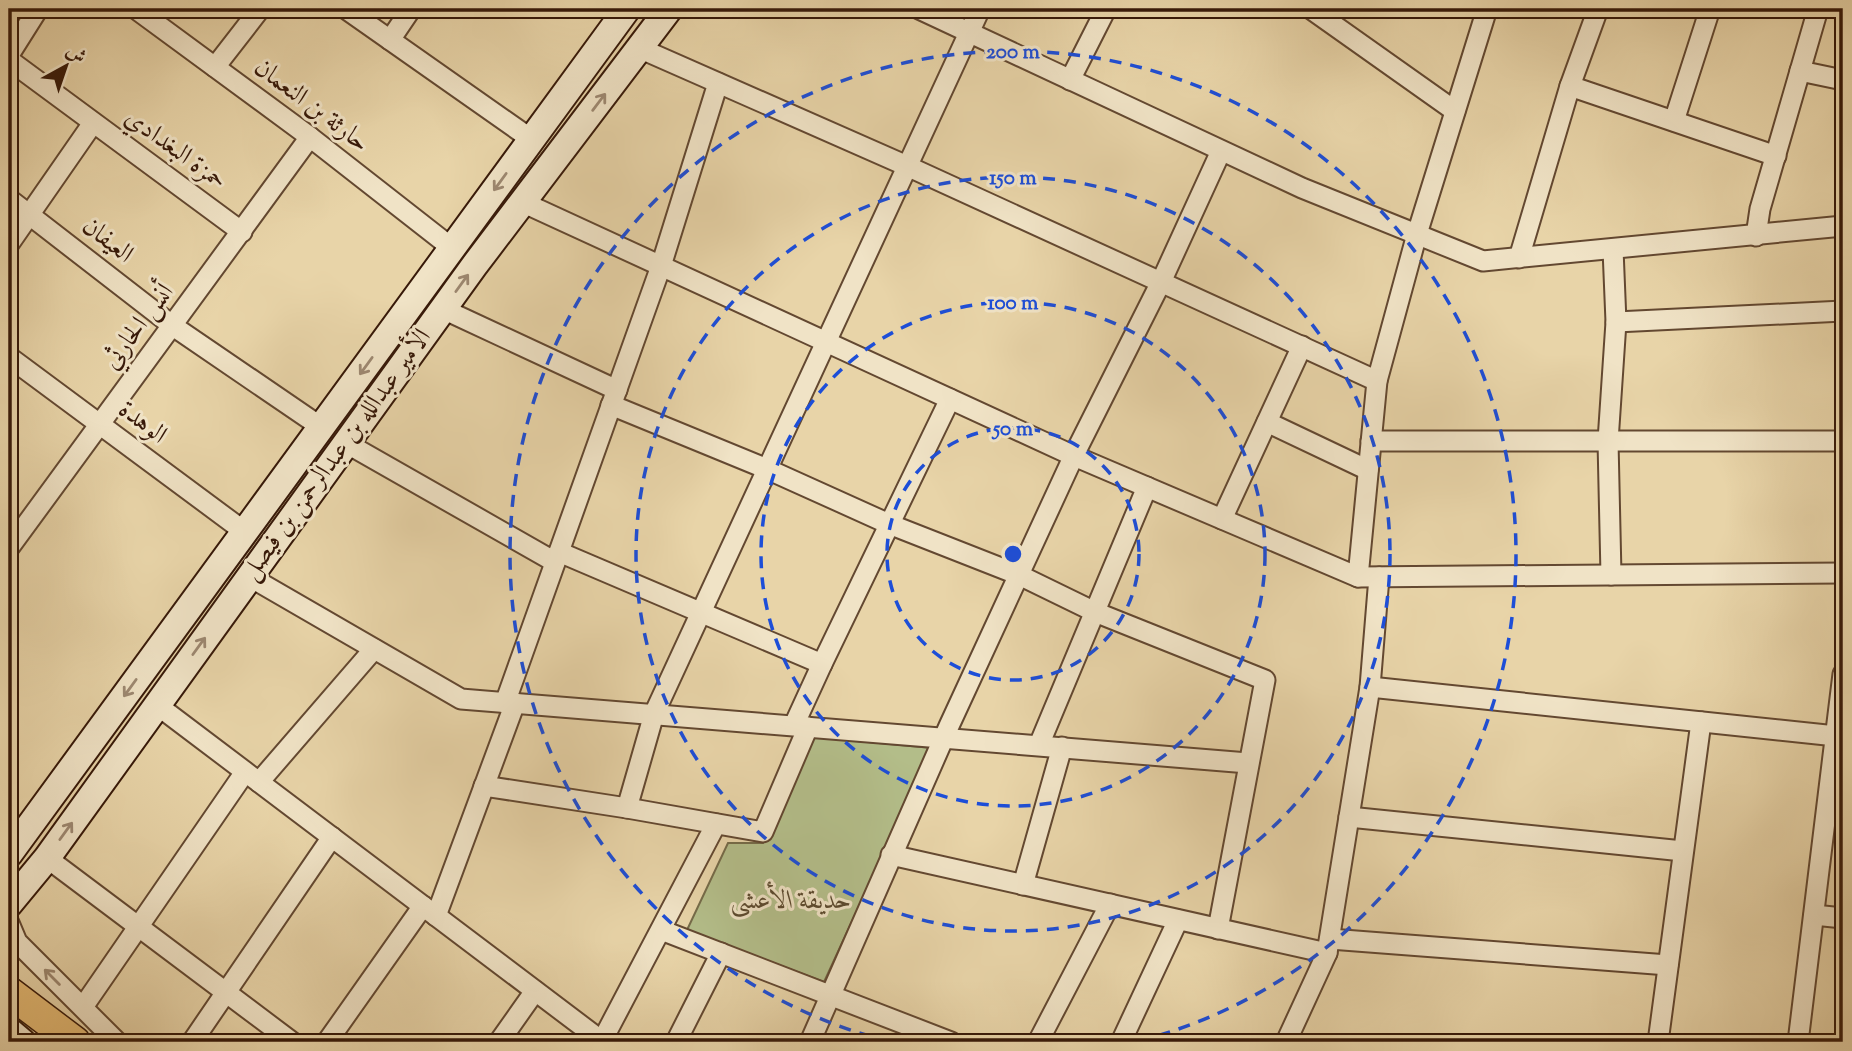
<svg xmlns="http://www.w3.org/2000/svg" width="1852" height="1051" viewBox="0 0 1852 1051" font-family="'Sorts Mill Goudy',Amiri,serif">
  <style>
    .green { fill: #b3bd89; stroke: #756b49; stroke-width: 2 }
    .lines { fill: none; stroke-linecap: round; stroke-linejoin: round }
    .street-casing { stroke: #634831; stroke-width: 23 }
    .secondary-casing { stroke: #371909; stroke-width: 30 }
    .primary-casing { stroke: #371909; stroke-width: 33 }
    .street { stroke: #f0e3c6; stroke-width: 19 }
    .secondary { stroke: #f0e3c6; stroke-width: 26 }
    .primary { stroke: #e4ba74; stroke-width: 30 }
    .oneway { stroke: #9d8871 }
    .ring { fill: none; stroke: #1d4ed8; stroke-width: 3.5; stroke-dasharray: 12 9 }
    .labels { text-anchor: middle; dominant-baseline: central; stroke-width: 6; stroke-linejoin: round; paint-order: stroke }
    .street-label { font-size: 26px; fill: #371909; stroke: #f0e3c6 }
    .park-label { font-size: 26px; font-style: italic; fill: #5c4a2f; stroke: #f0e3c6 }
    .centre { fill: #1d4ed8; stroke: #f0e3c6; stroke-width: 3.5 }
    .ring-label { font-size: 21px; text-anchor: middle; font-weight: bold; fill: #1d4ed8; stroke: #f0e3c6; stroke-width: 6; stroke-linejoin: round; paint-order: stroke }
  </style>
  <rect width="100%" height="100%" fill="#e8d4a8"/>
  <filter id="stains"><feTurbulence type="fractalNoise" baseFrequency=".00286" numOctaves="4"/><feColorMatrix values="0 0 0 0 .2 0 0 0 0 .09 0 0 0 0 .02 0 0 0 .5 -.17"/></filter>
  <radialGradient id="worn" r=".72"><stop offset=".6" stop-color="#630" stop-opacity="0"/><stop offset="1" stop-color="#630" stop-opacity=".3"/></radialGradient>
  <!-- green -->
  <path class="green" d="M804,736L932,748L824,982L687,930L728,843H763Z"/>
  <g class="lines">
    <defs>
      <g id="street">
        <path d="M136,9L310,137L452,248"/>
        <path d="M346,9L531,139"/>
        <path d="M919,9L1302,188L1483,261L1843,226"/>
        <path d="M1311,9L1455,111"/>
        <path d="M390,40L411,9"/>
        <path d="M639,48L907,166L1377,381"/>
        <path d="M9,55L38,9"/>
        <path d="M9,60L242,232"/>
        <path d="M215,67L260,9"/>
        <path d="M1800,71L1843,80"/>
        <path d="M1070,80L1106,9"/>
        <path d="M1570,86L1776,156"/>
        <path d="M1674,121L1710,9"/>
        <path d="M9,199L173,326L321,427"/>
        <path d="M522,202L1074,456L1358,577L1843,573"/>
        <path d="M1756,236L1760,209L1818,9"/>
        <path d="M9,244L93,123"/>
        <path d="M1519,258L1570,86L1598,9"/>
        <path d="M443,309L617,390"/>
        <path d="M1616,322L1843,311"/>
        <path d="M9,357L245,532"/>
        <path d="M611,405L767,469L889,524L1019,575L1095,612L1265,680L1218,929"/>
        <path d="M1267,422L1368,470"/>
        <path d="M1371,441H1843"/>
        <path d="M346,443L555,562"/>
        <path d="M1222,519L1302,346"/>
        <path d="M9,548L310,137"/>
        <path d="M559,552L822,664"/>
        <path d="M1611,575L1608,441L1616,322L1613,249"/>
        <path d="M250,577L461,699L1248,763"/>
        <path d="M1358,577L1377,381L1417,234L1487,9"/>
        <path d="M1370,687L1836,736"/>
        <path d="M505,703L661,266L718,83"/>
        <path d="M157,705L603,1042"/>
        <path d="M794,725L822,664L950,399"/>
        <path d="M1039,745L1147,487"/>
        <path d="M259,782L374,649"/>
        <path d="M484,786L627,808L763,832L808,727"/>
        <path d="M627,808L654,714L980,9"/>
        <path d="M1349,817L1683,851"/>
        <path d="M891,855L1327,953"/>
        <path d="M47,858L292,1042"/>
        <path d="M1023,885L1062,747"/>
        <path d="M1814,915L1843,918"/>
        <path d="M436,916L515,703"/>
        <path d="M9,923L17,942L117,1042"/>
        <path d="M661,930L951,1042"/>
        <path d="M1330,939L1668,965"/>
        <path d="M83,1007L245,772"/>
        <path d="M602,1041L716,824"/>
        <path d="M192,1042L332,837"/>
        <path d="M327,1042L423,906"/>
        <path d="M499,1042L535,991"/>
        <path d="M676,1042L721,953"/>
        <path d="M810,1042L949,726L1076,451L1161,282L1221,151"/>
        <path d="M1038,1042L1110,904"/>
        <path d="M1121,1042L1178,920"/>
        <path d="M1286,1042L1327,953L1370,687L1379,577"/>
        <path d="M1658,1042L1701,722"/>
        <path d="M1798,1042L1843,674"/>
      </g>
      <g id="secondary">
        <path d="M9,854L627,9"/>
        <path d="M9,904L47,858L474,266L669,9"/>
        <path d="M9,1031L22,1042"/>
      </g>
      <path id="primary" d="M9,992L75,1042"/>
    </defs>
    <!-- street casing -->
    <use href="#street" class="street-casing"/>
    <!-- secondary casing -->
    <use href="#secondary" class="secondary-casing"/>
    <!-- primary casing -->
    <use href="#primary" class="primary-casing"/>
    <!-- street -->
    <use href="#street" class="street"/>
    <!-- secondary -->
    <use href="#secondary" class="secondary"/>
    <!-- primary -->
    <use href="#primary" class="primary"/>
  </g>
  <!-- one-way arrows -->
  <defs><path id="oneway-shaft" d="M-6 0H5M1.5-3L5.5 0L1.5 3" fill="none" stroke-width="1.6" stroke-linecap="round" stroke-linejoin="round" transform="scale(1.75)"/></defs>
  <g class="oneway">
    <use href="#oneway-shaft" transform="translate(599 102) rotate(-53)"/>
    <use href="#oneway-shaft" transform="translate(500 182) rotate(126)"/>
    <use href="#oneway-shaft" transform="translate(462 283) rotate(-54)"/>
    <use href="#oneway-shaft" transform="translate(366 366) rotate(126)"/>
    <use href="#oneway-shaft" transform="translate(199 646) rotate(-54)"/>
    <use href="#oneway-shaft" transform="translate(130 688) rotate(126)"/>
    <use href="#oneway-shaft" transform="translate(66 831) rotate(-54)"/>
    <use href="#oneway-shaft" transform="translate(52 977) rotate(-135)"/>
  </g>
  <!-- distance rings -->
  <g class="ring">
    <circle cx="1013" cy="554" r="126"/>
    <circle cx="1013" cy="554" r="252"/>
    <circle cx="1013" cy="554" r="377"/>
    <path d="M891 1042A503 503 0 1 1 1135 1042"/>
  </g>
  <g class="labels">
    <!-- street labels -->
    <g class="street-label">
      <text transform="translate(311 106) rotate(37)">حارثة بن النعمان</text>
      <text transform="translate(175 150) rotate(36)">حمزة البغدادي</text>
      <text transform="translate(107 241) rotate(38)">العيفان</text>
      <text transform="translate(139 327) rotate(-53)">أنس الحارثي</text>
      <text transform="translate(142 423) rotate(37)">الوهدة</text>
      <text transform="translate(337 455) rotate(-54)">الأمير عبدالله بن عبدالرحمن بن فيصل</text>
    </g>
    <!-- park labels -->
    <g class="park-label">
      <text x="791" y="901">حديقة الأعشى</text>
    </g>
  </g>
  <circle cx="1013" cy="554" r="10" class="centre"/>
  <g class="ring-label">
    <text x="1013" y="58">200 m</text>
    <text x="1013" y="184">150 m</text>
    <text x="1013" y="309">100 m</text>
    <text x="1013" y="435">50 m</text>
  </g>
  <!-- margin -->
  <rect width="1852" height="1051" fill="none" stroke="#e8d4a8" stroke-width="35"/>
  <rect x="10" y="10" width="1831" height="1030" fill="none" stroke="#371909" stroke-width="3.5"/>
  <rect x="18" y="18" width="1817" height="1016" fill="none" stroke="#371909" stroke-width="2"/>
  <!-- north arrow -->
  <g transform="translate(66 66) rotate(40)" stroke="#f0e3c6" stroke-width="5" paint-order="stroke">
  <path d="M0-5L12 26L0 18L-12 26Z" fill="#371909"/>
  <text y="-10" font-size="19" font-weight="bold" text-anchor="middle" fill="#371909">ش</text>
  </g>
  <rect width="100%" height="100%" filter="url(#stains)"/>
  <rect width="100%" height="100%" fill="url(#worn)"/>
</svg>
